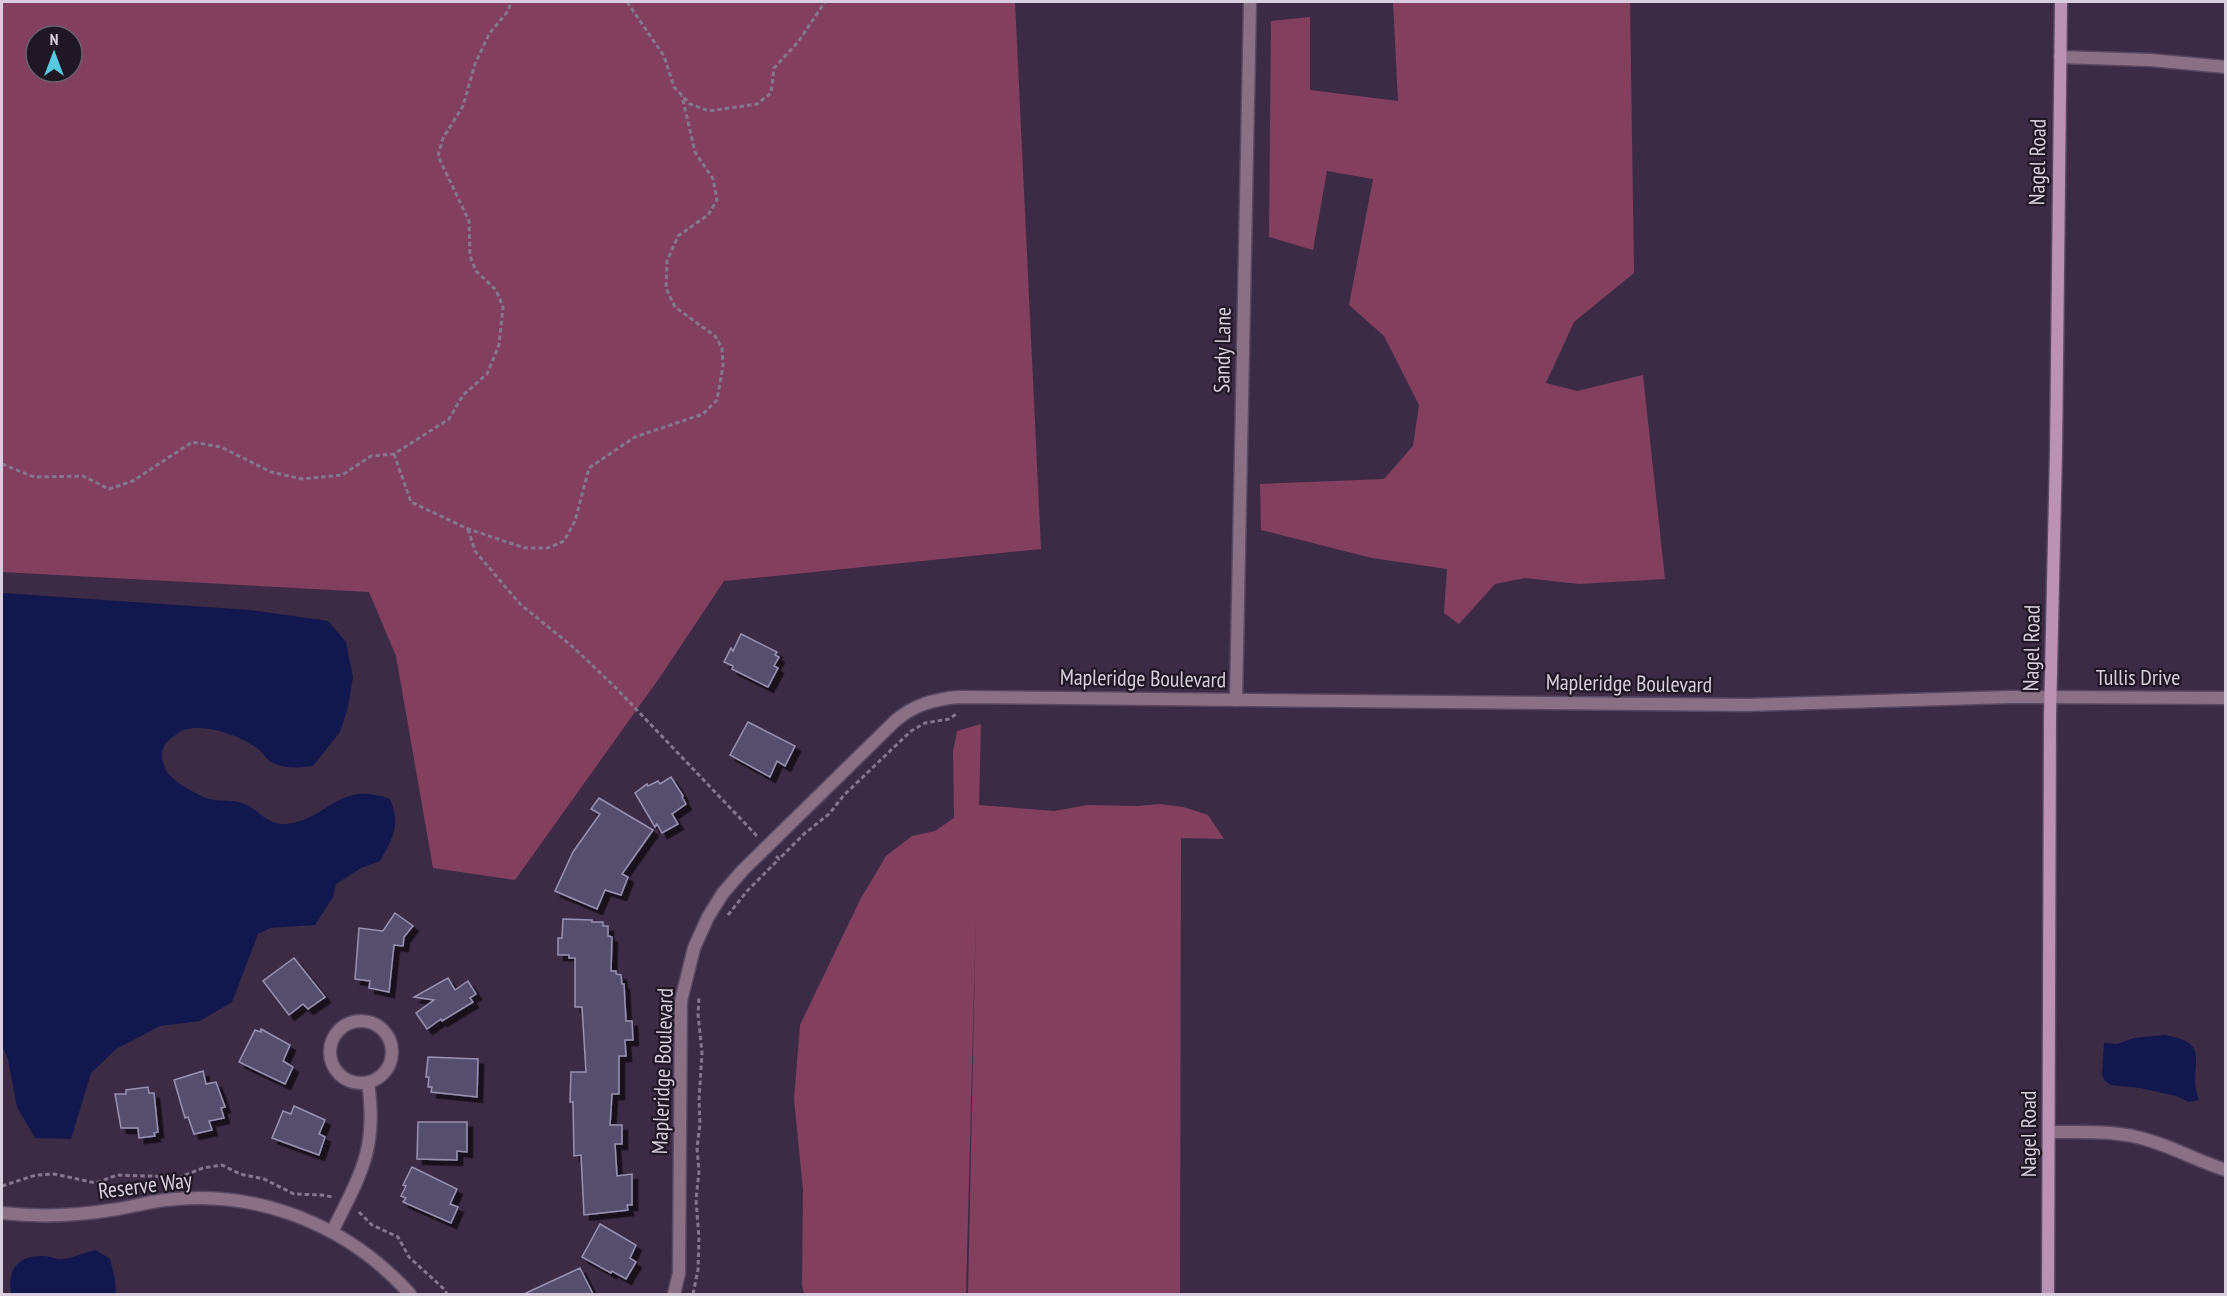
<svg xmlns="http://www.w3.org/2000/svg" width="2227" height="1296" viewBox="0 0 2227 1296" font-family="'PT Sans Narrow',sans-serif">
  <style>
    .forest { fill: #83405e; fill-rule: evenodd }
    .water { fill: #12174d }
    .building { fill: #554f6d; stroke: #9792b3; stroke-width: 1.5; filter: url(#shadow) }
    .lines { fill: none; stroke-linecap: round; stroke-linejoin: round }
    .street-casing { stroke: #584861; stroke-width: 15 }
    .secondary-casing { stroke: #584861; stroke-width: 15 }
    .path { stroke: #85778c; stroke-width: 3; stroke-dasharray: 4.5 3; stroke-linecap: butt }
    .street { stroke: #8a7085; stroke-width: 12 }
    .secondary { stroke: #bc92b4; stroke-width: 12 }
    .labels { text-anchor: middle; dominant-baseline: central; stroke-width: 4.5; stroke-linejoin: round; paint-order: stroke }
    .street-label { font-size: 22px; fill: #d8cede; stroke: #1f1723 }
  </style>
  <defs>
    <filter id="shadow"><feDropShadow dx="5.5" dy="5.5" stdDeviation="0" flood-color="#0009"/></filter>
  </defs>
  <rect width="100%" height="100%" fill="#3c2b45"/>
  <!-- forest -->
  <g class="forest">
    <path d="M2,2H1015L1041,549L724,581L660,677L515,880L433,868L396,656L369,592L2,572ZM36,36H72V72H36Z"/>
    <path d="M1393,2H1630L1634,273L1574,322L1546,383L1577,391L1643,375L1665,579L1579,584L1525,578L1495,584L1459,624L1444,613L1447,569L1372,558L1261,530L1260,484L1384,479L1413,446L1419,405L1384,336L1349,305L1373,179L1327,171L1313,250L1269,237L1271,21L1310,17V90L1398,101Z"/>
    <path d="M981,724L979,805L1054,811L1088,805L1137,806L1160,804L1183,807L1208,815L1224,839L1181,838L1180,1294H968L976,913L966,1294H804L802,1285L803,1190L794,1099L800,1025L861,898L886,856L912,836L935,831L954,818L953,752L957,731Z"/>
  </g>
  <!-- water -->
  <g class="water">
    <path d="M2,593L250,610L328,621L346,642L353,677L348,707L340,732L313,766C298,768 287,769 273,763C266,760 263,752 257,748C239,735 205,723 183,730C179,732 175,736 171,738C160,747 160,758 166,770C170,780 196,794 206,798C219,803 234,798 247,805C260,812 269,826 287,824C329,819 338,780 390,799C401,825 393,838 380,861L361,868L336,884L333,897L315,925L270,928L258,934L232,1002L200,1021L160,1026L116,1049L91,1073L71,1139L35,1138L17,1107L8,1060L2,1045Z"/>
    <path d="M2164,1035C2216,1043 2186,1065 2199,1100L2189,1102L2176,1096L2140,1088L2111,1085L2105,1081L2102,1075L2104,1043L2117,1044L2134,1038Z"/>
    <path d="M96,1250L110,1259L115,1279L116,1294H11C7,1269 18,1255 44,1256C50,1256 57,1260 63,1259C73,1258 85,1252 96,1250Z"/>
  </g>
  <!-- building -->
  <g class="building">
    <path d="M741,634L777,652L775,655L779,657L774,666L778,668L768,687L732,669L733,666L724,662L731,648L733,651Z"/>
    <path d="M748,722L795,746L785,766L777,761L770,777L730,755Z"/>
    <path d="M671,777L683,796L682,797L686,804L672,814L678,824L662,833L657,824L655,827L635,793L647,784L648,786L658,781L660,784Z"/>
    <path d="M599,798L653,830L622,874L628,877L621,895L605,890L597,909L555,891L573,852L600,814L591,809Z"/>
    <path d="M395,913L413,926L404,937L403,946L394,945L389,992L369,988L370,981L355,979L359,928L383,931Z"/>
    <path d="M563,919L592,920V922H603V926H608V936L612,937L611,971H616V974L621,975L622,984H624L626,1021H632L633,1040H625L626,1056H619V1094H612L610,1125H622V1144H615L617,1176L632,1174V1205H627L628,1210L584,1215L581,1155L574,1156L573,1102H570L571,1072H586L582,1007H575V958H569V955H558V938H562Z"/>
    <path d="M294,958L325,997L308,1009L303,1004L289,1015L263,981Z"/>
    <path d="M448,978L455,990L468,981L476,994L470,998L473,1002L442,1021L441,1019L427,1029L416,1013L434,1000L414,997Z"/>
    <path d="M261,1029L290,1045L283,1061L293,1067L285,1084L239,1062L255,1030L261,1032Z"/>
    <path d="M428,1057L478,1059L477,1097L431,1092L432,1087H428L429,1077H426Z"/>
    <path d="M203,1071L206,1084L216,1082L225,1107L221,1108L224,1118L209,1121L212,1130L194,1134L188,1117L185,1118L174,1080Z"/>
    <path d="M148,1087L149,1093H154L158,1132L154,1133L155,1136L139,1138L138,1128H121L115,1094H126V1090Z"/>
    <path d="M294,1106L325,1120L319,1134L325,1137L319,1155L272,1138L283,1111L291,1114Z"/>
    <path d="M418,1122H467V1152L457,1151V1160L417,1159Z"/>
    <path d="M412,1167L457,1189L450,1204L458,1207L451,1223L403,1202L406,1198L401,1196L406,1186L403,1185Z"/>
    <path d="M600,1224L636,1245L630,1258L636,1262L626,1279L612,1271L611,1273L582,1257Z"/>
    <path d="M580,1268L593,1294H524Z"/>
  </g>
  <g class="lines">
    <defs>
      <g id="street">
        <path d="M2060,57L2150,60L2226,67"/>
        <path d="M1236,700L1250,2"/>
        <circle cx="361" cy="1052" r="31"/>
        <path d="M2049,1132C2083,1132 2118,1130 2151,1141C2177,1149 2200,1162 2226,1170"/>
        <path d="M2,1213C38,1217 74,1216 111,1210C129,1208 147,1202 165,1200C258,1189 348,1225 410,1294"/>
        <path d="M332,1232C360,1175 378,1149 368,1083"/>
        <path d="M674,1294L679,1273L681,1001L694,948L708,917L723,893L743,870L894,722C913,705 934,699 959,697L1747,705L2010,697L2226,698"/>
      </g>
      <path id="secondary" d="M2048,1294L2050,716L2056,452L2061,2"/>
    </defs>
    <!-- street casing -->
    <use href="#street" class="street-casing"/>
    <!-- secondary casing -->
    <use href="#secondary" class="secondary-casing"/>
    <!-- path -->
    <g class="path">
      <path d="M627,2L664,56L674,87L690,104L709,111L757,104L771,93L774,68L798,42L825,2"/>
      <path d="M394,454L411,502L468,529L525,548H548L564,541L575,521L589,468L635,437L703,414L717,400L723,366L722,348L715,336L675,307L666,288L667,261L678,236L708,215L717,200L713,179L695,152L682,96"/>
      <path d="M2,464L34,477L83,476L109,489L133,481L192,442L221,447L271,472L302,479L342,475L371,456L394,454L449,419L463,395L487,374L499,345L503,307L496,290L476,271L470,256L469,221L438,156L443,138L463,106L475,64L489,34L508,11L511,2"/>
      <path d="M468,529L475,551L520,604L573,647L615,687L757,836"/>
      <path d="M776,856L779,859L804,834L829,814L844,795L911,731L925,723L949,719L958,713"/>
      <path d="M728,915L747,891L779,859"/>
      <path d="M2,1186L36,1175L54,1174L96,1183L117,1175L180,1177L203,1168L222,1165L240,1174L264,1179L294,1194L322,1195L332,1197"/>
      <path d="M359,1212L372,1225L398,1237L409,1257L444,1289L447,1294"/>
      <path d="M693,1294L698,1270L699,1238L696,1200L699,1171L697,1148L700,1124L699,1100L702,1053L698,1014L699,997"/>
    </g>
    <!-- street -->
    <use href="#street" class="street"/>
    <!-- secondary -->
    <use href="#secondary" class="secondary"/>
  </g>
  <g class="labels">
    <!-- street labels -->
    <g class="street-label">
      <text transform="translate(2037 162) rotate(-89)">Nagel Road</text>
      <text transform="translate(1222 350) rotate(-89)">Sandy Lane</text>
      <text transform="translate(2031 648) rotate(-89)">Nagel Road</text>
      <text x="2138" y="677">Tullis Drive</text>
      <text transform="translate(1143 678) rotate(1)">Mapleridge Boulevard</text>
      <text transform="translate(1629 683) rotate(1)">Mapleridge Boulevard</text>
      <text transform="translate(662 1071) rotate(-88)">Mapleridge Boulevard</text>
      <text transform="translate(2028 1134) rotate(-90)">Nagel Road</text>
      <text transform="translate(145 1185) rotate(-7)">Reserve Way</text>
    </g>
  </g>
  <!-- border -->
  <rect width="2227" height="1296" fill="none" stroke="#d8cede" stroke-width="6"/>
  <!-- north arrow -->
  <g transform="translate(54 54)"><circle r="28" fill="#1f1723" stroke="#69606e" stroke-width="1.5"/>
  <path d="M0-4.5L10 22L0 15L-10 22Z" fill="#56c9e0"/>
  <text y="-9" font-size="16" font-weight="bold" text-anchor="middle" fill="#d8cede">N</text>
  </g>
</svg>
